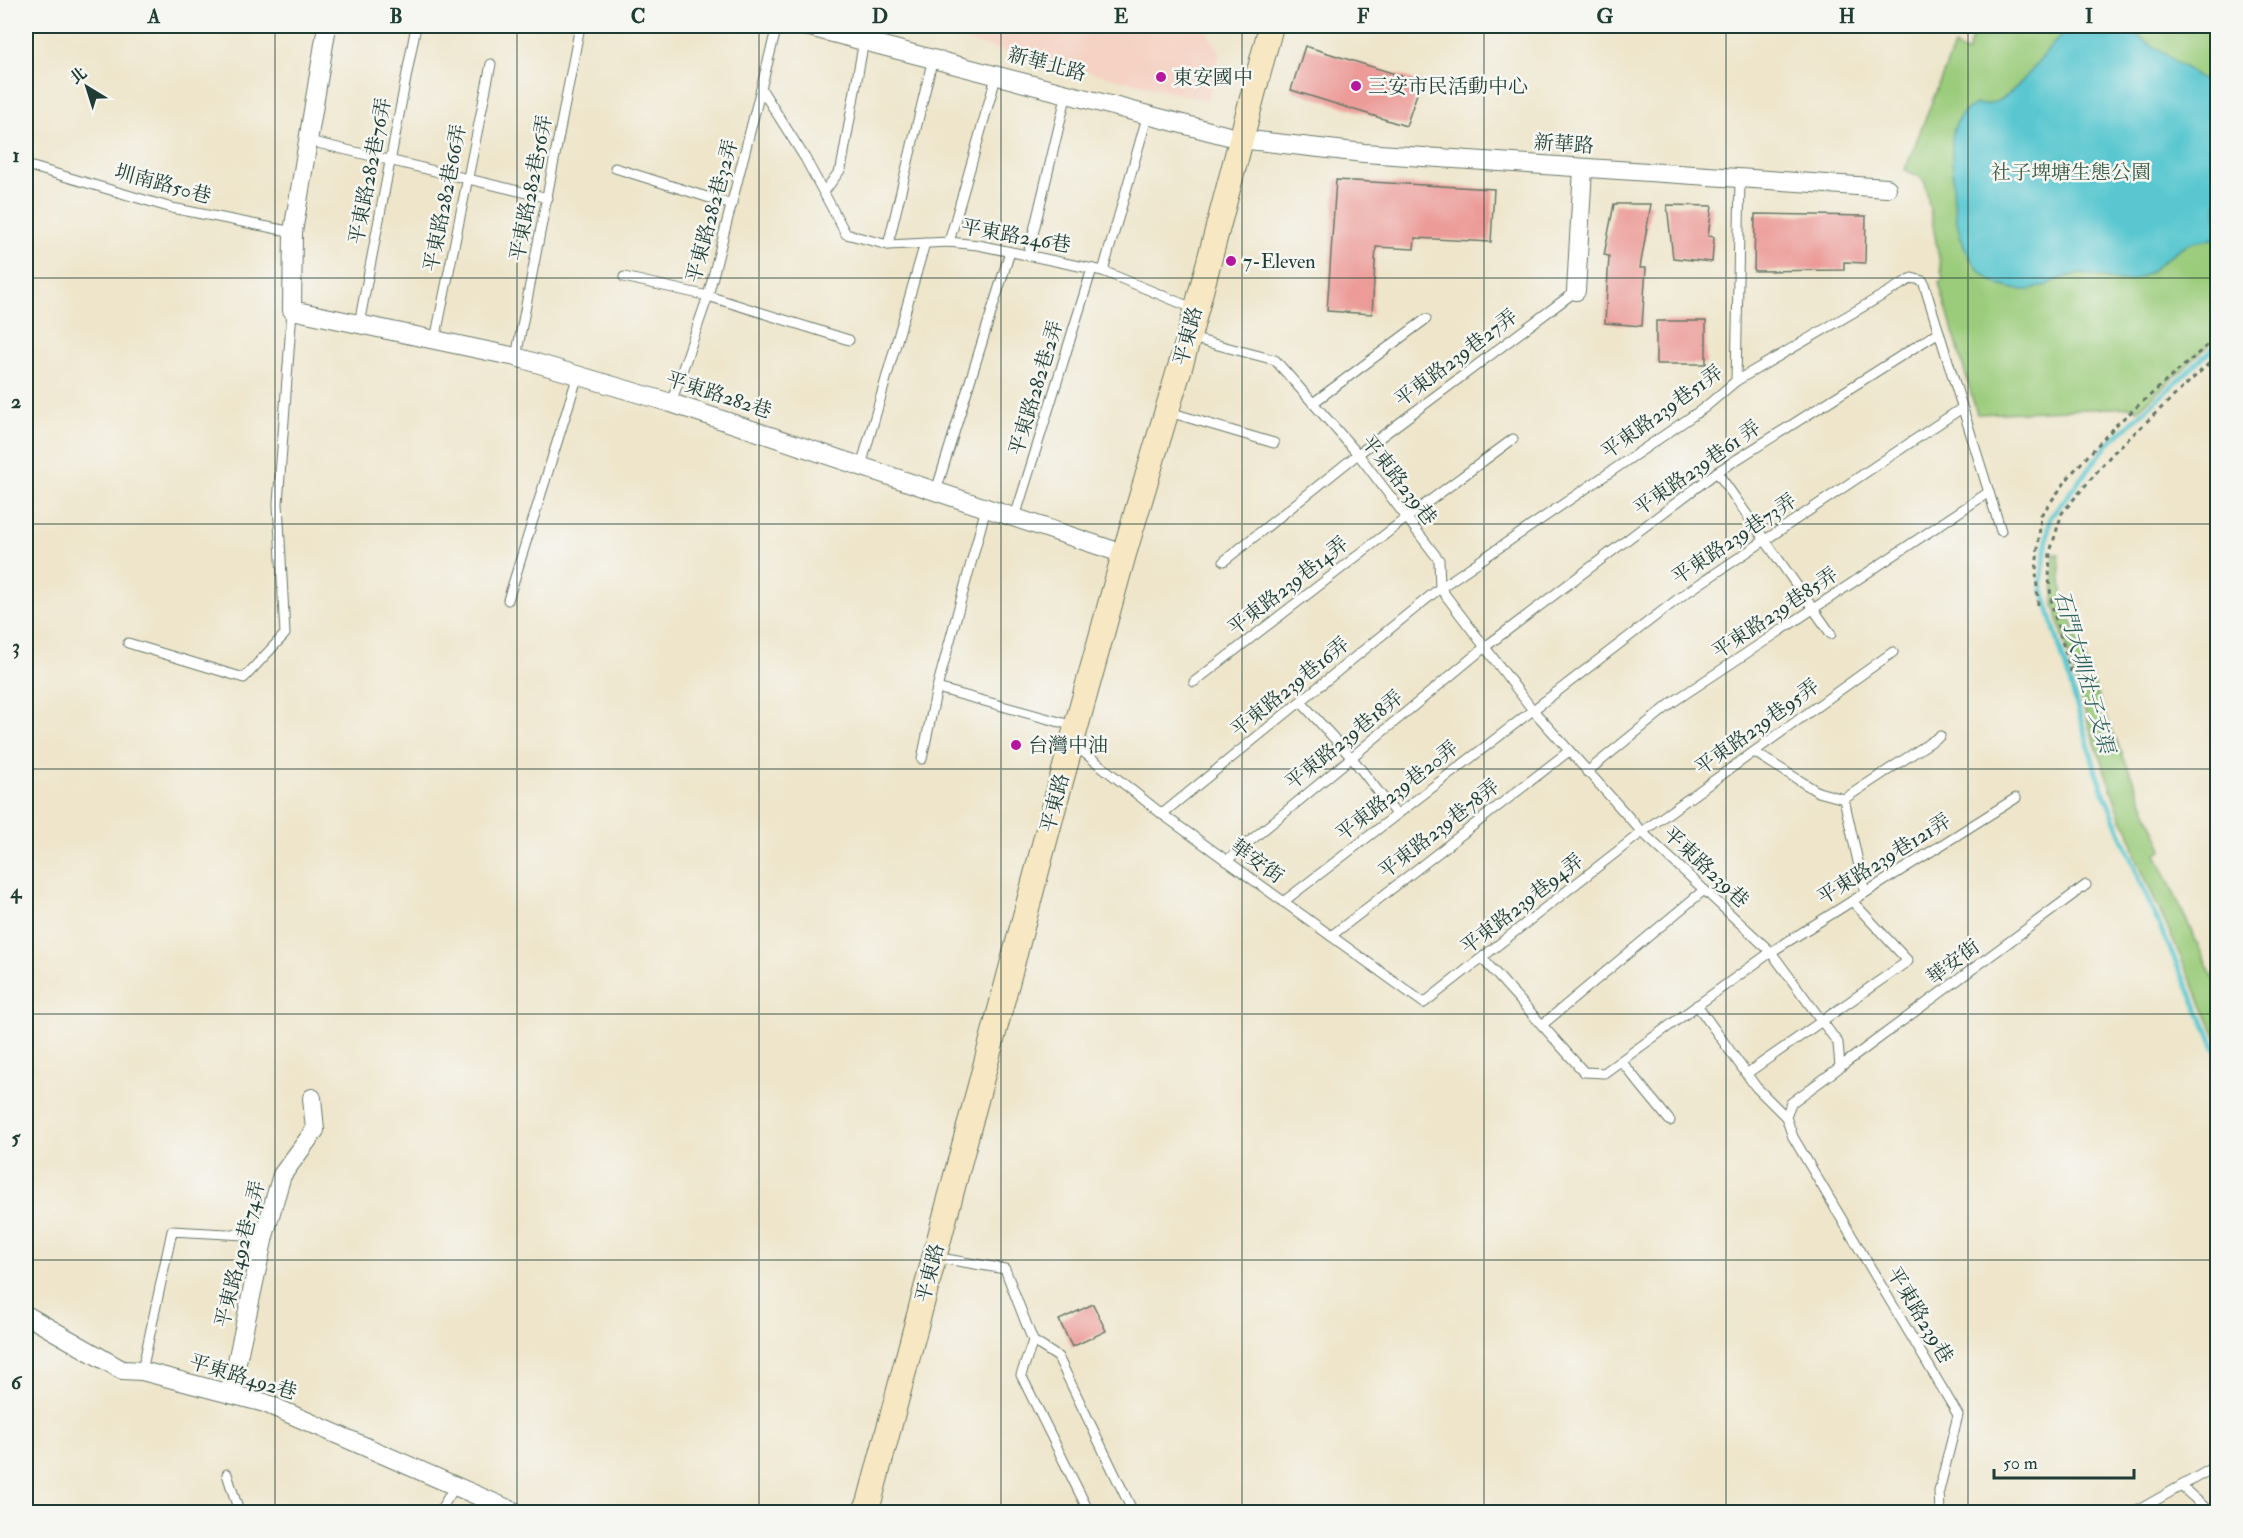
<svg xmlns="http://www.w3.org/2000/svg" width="2243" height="1538" viewBox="0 0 2243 1538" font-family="'IM FELL Double Pica','Noto Serif TC',serif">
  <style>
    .built { fill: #f5d2c3 }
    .green { fill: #9bcc7c; stroke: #5d8458; stroke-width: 1.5 }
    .water { fill: #5ac7d0; stroke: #3c8282; stroke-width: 1.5 }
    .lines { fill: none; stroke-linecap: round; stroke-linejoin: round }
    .stream { stroke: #5ac7d0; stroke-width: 5 }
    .building { fill: #ec9b98 }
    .lane-casing { stroke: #677868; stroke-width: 11 }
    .street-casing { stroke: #677868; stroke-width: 20 }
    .secondary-casing { stroke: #677868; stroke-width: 26 }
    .path { stroke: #677868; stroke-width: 3; stroke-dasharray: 4.5 4.5; stroke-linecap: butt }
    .lane { stroke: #fff; stroke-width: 9 }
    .street { stroke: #fff; stroke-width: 18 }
    .secondary { stroke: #f7e8c3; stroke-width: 24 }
    .grid { fill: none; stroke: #1f3d34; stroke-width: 1.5; stroke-opacity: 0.55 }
    .poi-dot { fill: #b5179e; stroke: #f6f6f2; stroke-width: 2 }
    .labels { text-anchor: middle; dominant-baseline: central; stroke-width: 5; stroke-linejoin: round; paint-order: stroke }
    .street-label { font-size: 20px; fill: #1f3d34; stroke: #f6f6f2 }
    .poi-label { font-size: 20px; fill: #1f3d34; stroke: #f6f6f2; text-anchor: start }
    .park-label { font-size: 20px; fill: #385a42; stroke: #f6f6f2 }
    .water-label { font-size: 21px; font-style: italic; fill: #2e605b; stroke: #f6f6f2 }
    .neatline { fill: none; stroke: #1f3d34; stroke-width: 2 }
    .grid-label { font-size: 20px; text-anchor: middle; font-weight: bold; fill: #1f3d34 }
  </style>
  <rect width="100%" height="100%" fill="#f6f6f2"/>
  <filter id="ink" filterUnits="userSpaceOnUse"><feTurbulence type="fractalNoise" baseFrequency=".0167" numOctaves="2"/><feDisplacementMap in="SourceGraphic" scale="12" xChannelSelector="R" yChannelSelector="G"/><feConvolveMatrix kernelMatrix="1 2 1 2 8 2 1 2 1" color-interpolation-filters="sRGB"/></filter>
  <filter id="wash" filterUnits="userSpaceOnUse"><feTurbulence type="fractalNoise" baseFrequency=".008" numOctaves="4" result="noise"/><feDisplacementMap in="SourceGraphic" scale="24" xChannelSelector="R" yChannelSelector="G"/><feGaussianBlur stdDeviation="1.35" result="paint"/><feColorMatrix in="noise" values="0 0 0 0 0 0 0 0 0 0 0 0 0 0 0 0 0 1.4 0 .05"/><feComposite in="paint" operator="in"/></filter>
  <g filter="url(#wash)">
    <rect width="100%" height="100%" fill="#eee5ca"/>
    <!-- built -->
    <path class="built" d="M903,26H1209L1207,31L1220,53L1207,101Z"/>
    <!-- green -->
    <g class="green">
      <path d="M1976,26H2217V338L2138,410L2132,407L1977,414L1939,283L1943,279L1925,183L1920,177L1905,170L1954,46L1967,53Z"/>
      <path d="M2054,554H2059L2063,603L2066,605L2103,710L2163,849L2156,854L2217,987V1038L2137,860L2128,828L2122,820L2090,729L2054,605Z"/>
    </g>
    <!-- water -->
    <path class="water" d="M2071,26L2124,27L2217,89V238C2209,240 2199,240 2190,243C2169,251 2155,274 2133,280C2114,285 2098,273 2079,274C2060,275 2047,289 2027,290C1967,290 1953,228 1953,179C1953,148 1944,121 1976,104C2013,112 2044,46 2071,26Z"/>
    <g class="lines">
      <!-- stream -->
      <path class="stream" d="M2218,344L2108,444L2050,518L2041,583L2098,778L2151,907L2218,1054"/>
    </g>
    <g id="blocks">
      <!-- building -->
      <g class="building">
        <path d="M1305,46L1421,82L1406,126L1291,90Z"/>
        <path d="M1336,180L1494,189L1491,242L1415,238L1414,249L1376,247L1372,314L1327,311Z"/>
        <path d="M1614,204H1651L1640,268H1646L1642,326L1605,323L1609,256L1604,255Z"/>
        <path d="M1667,205L1712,206L1708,236L1714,237L1712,262L1673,258Z"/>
        <path d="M1755,214L1866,216L1865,263L1844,262V270L1754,271Z"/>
        <rect x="1656" y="321" width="50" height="43"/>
        <path d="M1093,1304L1106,1331L1072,1347L1059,1320Z"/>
      </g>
    </g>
  </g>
  <g filter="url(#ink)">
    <use href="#blocks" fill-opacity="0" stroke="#677868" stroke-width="1.5"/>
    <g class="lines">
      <defs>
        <g id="lane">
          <path d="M762,90L805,158L846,234L888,245L949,242L978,245L1103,271L1195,309"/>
          <path d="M309,141L548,198"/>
          <path d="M26,165L172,208L293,232"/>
          <path d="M615,168L732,205"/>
          <path d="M824,192L841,169L864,40"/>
          <path d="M949,242L997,74"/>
          <path d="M888,245L933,58"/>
          <path d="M1028,255L1067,93"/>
          <path d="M1103,271L1148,114"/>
          <path d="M624,277L708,296L849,340"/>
          <path d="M359,324L416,26"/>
          <path d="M1191,338L1275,360L1358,454L1439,560L1440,588L1532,709L1642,832L1771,952L1838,1043L1840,1067L1791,1103L1786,1117L1793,1137L1958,1415L1939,1491L1940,1512"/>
          <path d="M435,340L491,64"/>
          <path d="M516,357L580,26"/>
          <path d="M1736,381L1740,179"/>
          <path d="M671,403L708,296L777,26"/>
          <path d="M1313,403L1426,319"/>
          <path d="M1169,412L1274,443"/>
          <path d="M861,466L925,243"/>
          <path d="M1717,472L1831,634"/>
          <path d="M936,491L1010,252"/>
          <path d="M1015,517L1092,269"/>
          <path d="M1224,561L1358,454L1576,291"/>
          <path d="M508,600L578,375"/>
          <path d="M128,643L244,678L285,634L278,503L292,310"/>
          <path d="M1194,682L1405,519L1513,439"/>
          <path d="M937,688L1074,726"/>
          <path d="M1301,702L1352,758L1396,814"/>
          <path d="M1072,743L1162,814L1424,1003L1642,832L1893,652"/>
          <path d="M1754,752L1818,792L1844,799L1940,736"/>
          <path d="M922,759L937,688L986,508"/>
          <path d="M1587,772L1673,702L1989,492"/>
          <path d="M1844,799L1865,893"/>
          <path d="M1162,814L1440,588L1704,408L1736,381L1912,278L1923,281L2001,531"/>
          <path d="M1226,861L1485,647L1717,472L1939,332"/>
          <path d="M1283,902L1683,595L1962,408"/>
          <path d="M1331,936L1569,751"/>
          <path d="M1482,958L1584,1072L1604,1073L1771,952L2016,798"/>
          <path d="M1697,1005L1756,1087L1786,1117"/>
          <path d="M1542,1025L1704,890"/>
          <path d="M1621,1061L1670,1121"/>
          <path d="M1840,1067L2086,885"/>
          <path d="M1746,1074L1908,961L1852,901"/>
          <path d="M934,1257L1005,1269L1033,1341L1058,1357L1133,1512"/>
          <path d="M1033,1341L1021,1375L1089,1512"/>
          <path d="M142,1371L172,1231L264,1236"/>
          <path d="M227,1474L239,1512"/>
          <path d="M2181,1486L2210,1512"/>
          <path d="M439,1512L455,1487"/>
          <path d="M2135,1512L2218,1465"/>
        </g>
        <g id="street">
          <path d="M327,26L293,232L292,310L516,357L671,403L1124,554"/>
          <path d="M806,26L1240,139L1364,153L1887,188"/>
          <path d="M1576,291L1583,168"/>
          <path d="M26,1315L122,1370L142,1371L265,1403L515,1512"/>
          <path d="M230,1394L264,1236L282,1175L315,1130L312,1098"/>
        </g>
        <path id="secondary" d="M864,1512L869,1503L1055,803L1124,554L1189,337L1271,26"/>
      </defs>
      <!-- lane casing -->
      <use href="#lane" class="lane-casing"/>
      <!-- street casing -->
      <use href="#street" class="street-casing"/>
      <!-- secondary casing -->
      <use href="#secondary" class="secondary-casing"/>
      <!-- path -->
      <g class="path">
        <path d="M2038,605L2036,570L2041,515L2072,473L2117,424L2218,336"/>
        <path d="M2071,672L2052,606L2049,580L2050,552L2062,513L2112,454L2218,355"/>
      </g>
      <!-- lane -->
      <use href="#lane" class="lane"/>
      <!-- street -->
      <use href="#street" class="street"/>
      <!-- secondary -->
      <use href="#secondary" class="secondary"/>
    </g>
  </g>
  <!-- grid -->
  <path class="grid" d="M275,26V1512M517,26V1512M759,26V1512M1001,26V1512M1242,26V1512M1484,26V1512M1726,26V1512M1968,26V1512M26,278H2218M26,524H2218M26,769H2218M26,1014H2218M26,1260H2218"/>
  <!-- markers -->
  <g class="poi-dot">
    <circle cx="1161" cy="77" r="6"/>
    <circle cx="1356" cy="86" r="6"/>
    <circle cx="1231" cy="261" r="6"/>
    <circle cx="1016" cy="745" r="6"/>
  </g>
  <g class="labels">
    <!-- street labels -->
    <g class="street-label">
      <text transform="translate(1047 64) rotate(15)">新華北路</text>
      <text transform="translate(1564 144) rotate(4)">新華路</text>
      <text transform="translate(370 171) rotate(-79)">平東路282巷76弄</text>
      <text transform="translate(163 184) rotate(15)">圳南路50巷</text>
      <text transform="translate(531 188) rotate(-79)">平東路282巷56弄</text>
      <text transform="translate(445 198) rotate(-79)">平東路282巷66弄</text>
      <text transform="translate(712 211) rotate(-75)">平東路282巷32弄</text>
      <text transform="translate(1016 236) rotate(10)">平東路246巷</text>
      <text transform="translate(1188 336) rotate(-75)">平東路</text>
      <text transform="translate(1456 358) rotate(-37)">平東路239巷27弄</text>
      <text transform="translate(1036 388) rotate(-73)">平東路282巷2弄</text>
      <text transform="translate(719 395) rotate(18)">平東路282巷</text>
      <text transform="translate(1662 412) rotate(-36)">平東路239巷51弄</text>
      <text transform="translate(1697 468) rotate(-35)">平東路239巷61 弄</text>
      <text transform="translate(1399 480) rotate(52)">平東路239巷</text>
      <text transform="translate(1734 539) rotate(-34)">平東路239巷73弄</text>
      <text transform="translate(1288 586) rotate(-38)">平東路239巷14弄</text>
      <text transform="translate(1775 613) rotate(-34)">平東路239巷85弄</text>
      <text transform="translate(1290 687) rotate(-39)">平東路239巷16弄</text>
      <text transform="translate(1757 727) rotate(-36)">平東路239巷95弄</text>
      <text transform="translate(1344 740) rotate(-39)">平東路239巷18弄</text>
      <text transform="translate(1397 791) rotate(-38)">平東路239巷20弄</text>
      <text transform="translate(1055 803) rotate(-75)">平東路</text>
      <text transform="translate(1439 829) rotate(-38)">平東路239巷78弄</text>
      <text transform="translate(1884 859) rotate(-32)">平東路239巷121弄</text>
      <text transform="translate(1257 861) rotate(36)">華安街</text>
      <text transform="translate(1706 867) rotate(43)">平東路239巷</text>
      <text transform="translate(1522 904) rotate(-38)">平東路239巷94弄</text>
      <text transform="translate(1953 962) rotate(-37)">華安街</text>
      <text transform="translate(240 1254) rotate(-76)">平東路492巷74弄</text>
      <text transform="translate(930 1273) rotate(-75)">平東路</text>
      <text transform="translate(1920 1315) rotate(59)">平東路239巷</text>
      <text transform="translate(243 1377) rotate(17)">平東路492巷</text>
    </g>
    <!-- poi labels -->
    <g class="poi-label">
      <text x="1173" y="77">東安國中</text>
      <text x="1368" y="86">三安市民活動中心</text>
      <text x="1243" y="261">7-Eleven</text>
      <text x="1028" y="745">台灣中油</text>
    </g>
    <!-- park labels -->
    <g class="park-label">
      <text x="2071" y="172">社子埤塘生態公園</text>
    </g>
    <!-- water labels -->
    <g class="water-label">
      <text transform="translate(2084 672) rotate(74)">石門大圳社子支渠</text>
    </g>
  </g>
  <!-- margin -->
  <rect width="2243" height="1538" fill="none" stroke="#f6f6f2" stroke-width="66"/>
  <!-- north arrow -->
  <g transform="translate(87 87) rotate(322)" stroke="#f6f6f2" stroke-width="4.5" paint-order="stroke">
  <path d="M0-4.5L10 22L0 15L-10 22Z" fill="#1f3d34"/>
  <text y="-9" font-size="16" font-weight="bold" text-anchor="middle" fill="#1f3d34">北</text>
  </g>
  <!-- scale -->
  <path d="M1994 1469v9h140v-9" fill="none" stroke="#1f3d34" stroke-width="3"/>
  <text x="2003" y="1469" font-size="18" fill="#1f3d34" stroke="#f6f6f2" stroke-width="4.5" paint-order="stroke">50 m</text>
  <rect x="33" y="33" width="2177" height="1472" class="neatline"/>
  <g class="grid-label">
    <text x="154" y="23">A</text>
    <text x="396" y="23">B</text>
    <text x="638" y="23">C</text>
    <text x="880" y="23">D</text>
    <text x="1121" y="23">E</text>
    <text x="1363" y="23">F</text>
    <text x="1605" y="23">G</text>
    <text x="1847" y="23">H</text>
    <text x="2089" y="23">I</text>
    <text x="16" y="162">1</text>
    <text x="16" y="408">2</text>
    <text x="16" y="653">3</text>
    <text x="16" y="898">4</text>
    <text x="16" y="1144">5</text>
    <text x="16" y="1389">6</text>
  </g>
</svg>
